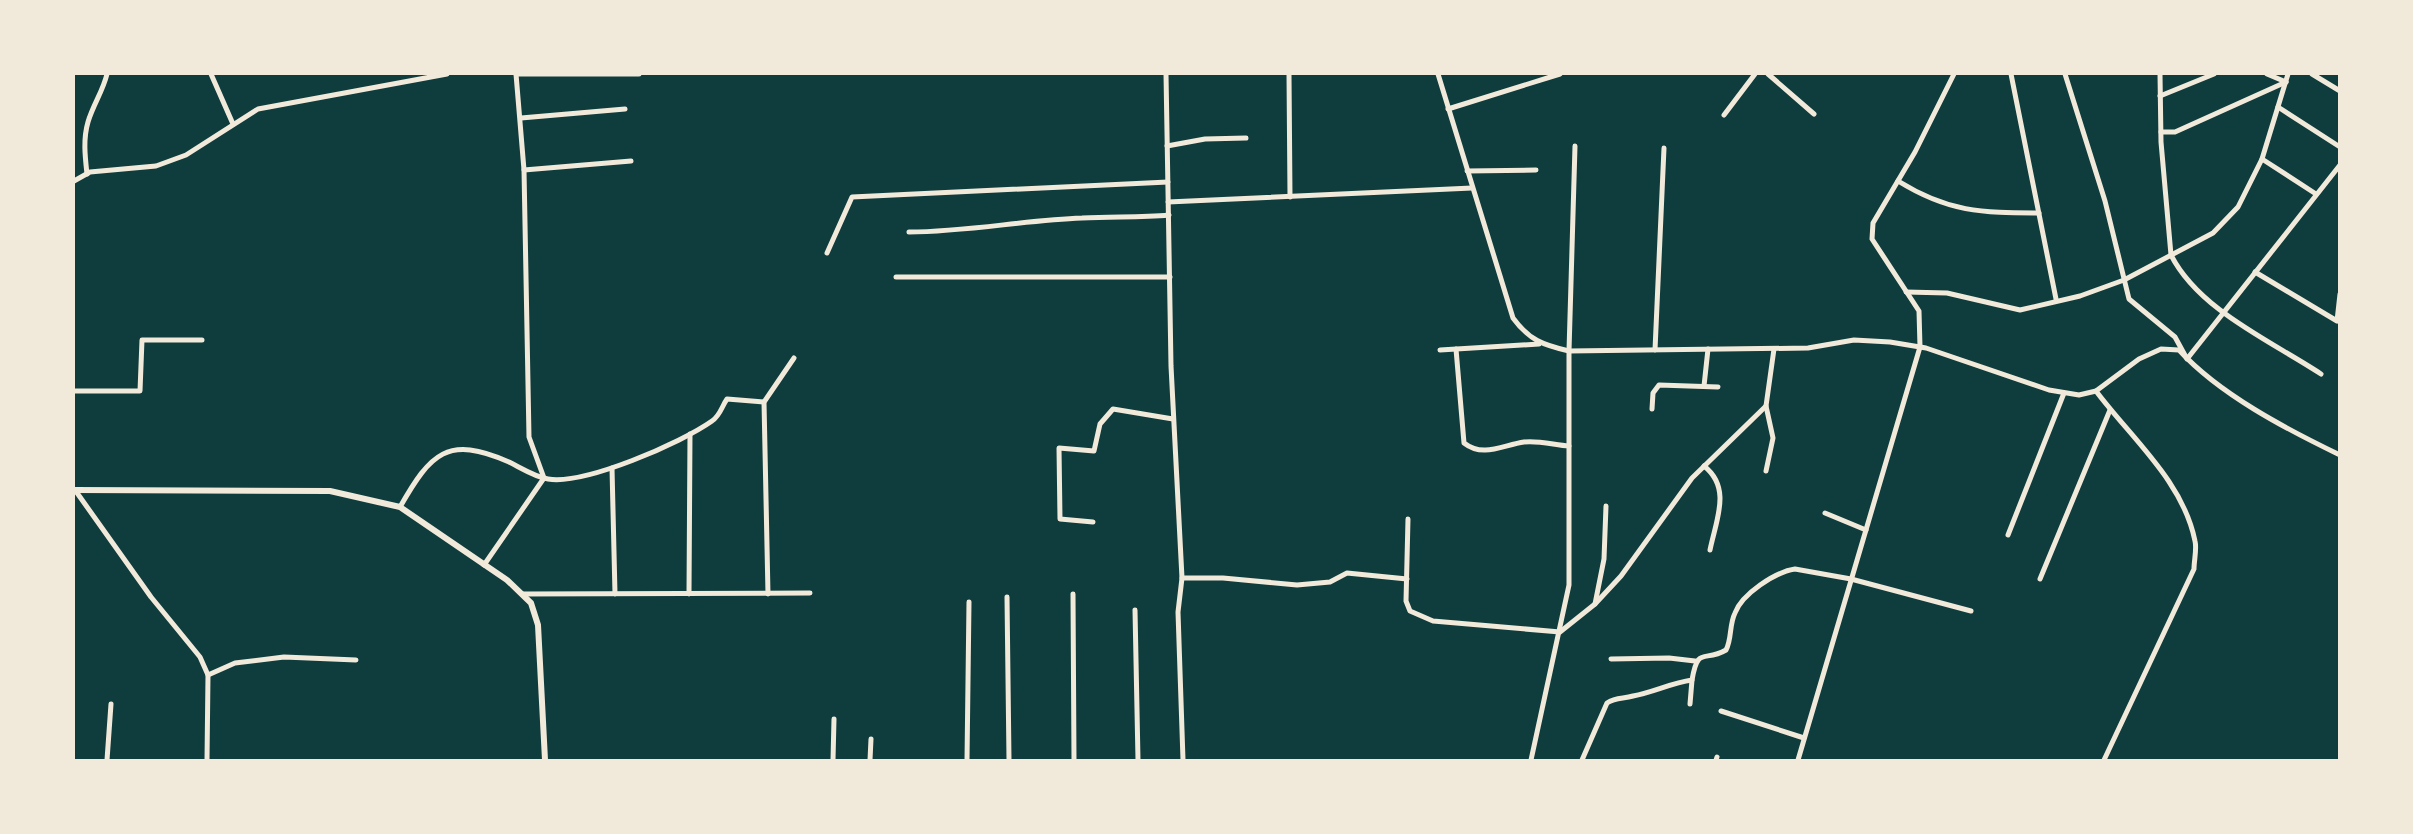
<svg xmlns="http://www.w3.org/2000/svg" width="2413" height="834" viewBox="0 0 2413 834" font-family="'Exo 2',sans-serif">
  <style>
    .lines { fill: none; stroke-linecap: round; stroke-linejoin: round }
    .minor { stroke: #f1e9da; stroke-width: 5 }
    .tertiary { stroke: #f1e9da; stroke-width: 6 }
  </style>
  <rect width="100%" height="100%" fill="#0f3d3e"/>
  <g class="lines">
    <!-- minor -->
    <g class="minor">
      <path d="M211,74L233,124"/>
      <path d="M516,74H639"/>
      <path d="M1166,74L1171,366L1182,578L1178,612L1183,760"/>
      <path d="M1289,74L1290,197"/>
      <path d="M1438,74L1513,318C1529,340 1543,345 1569,351L1808,348L1854,340L1890,342L1926,348L2049,390L2079,395L2096,391L2139,359L2161,349L2179,350C2219,394 2286,429 2340,455"/>
      <path d="M1768,74L1814,114"/>
      <path d="M2011,74L2056,299"/>
      <path d="M2065,74L2105,201L2129,299L2175,337L2187,359L2340,165"/>
      <path d="M2160,74L2161,142L2171,255C2199,310 2271,341 2321,374"/>
      <path d="M2267,74L2286,82"/>
      <path d="M2312,74L2340,91"/>
      <path d="M2160,96L2214,74"/>
      <path d="M2278,107L2340,147"/>
      <path d="M1448,109L1560,74"/>
      <path d="M1724,115L1755,74"/>
      <path d="M521,118L625,109"/>
      <path d="M2161,132H2175L2286,82"/>
      <path d="M1167,146L1205,139L1246,138"/>
      <path d="M2262,159L2316,194"/>
      <path d="M524,170L631,161"/>
      <path d="M1467,171L1536,170"/>
      <path d="M87,174C85,156 83,139 88,122C93,105 103,91 107,74"/>
      <path d="M74,181L90,172L156,166L186,155L258,109L447,74"/>
      <path d="M1898,181C1948,212 1981,213 2039,213"/>
      <path d="M1168,202L1472,188"/>
      <path d="M909,232C967,232 1024,220 1082,218C1111,216 1139,218 1169,215"/>
      <path d="M827,253L852,197L1168,182"/>
      <path d="M2255,272L2337,321L2340,294"/>
      <path d="M896,277H1170"/>
      <path d="M1906,292L1947,293L2020,310L2080,296L2124,280L2213,233L2238,207L2262,159L2288,74"/>
      <path d="M1456,349L1464,443C1483,458 1503,445 1524,442C1537,440 1555,445 1569,446"/>
      <path d="M1440,350L1539,344"/>
      <path d="M1655,350L1664,148"/>
      <path d="M1704,386L1708,349"/>
      <path d="M74,391H140L142,340H202"/>
      <path d="M2096,391C2131,438 2183,481 2195,541C2197,549 2194,560 2194,569L2104,760"/>
      <path d="M1766,406L1773,438L1766,471"/>
      <path d="M1652,409L1653,393L1659,385L1718,387"/>
      <path d="M1704,466C1732,488 1716,520 1710,550"/>
      <path d="M612,468L615,594"/>
      <path d="M75,490L151,597L200,657L208,675L207,760"/>
      <path d="M400,507C431,453 447,435 509,462C521,468 535,477 548,479C585,485 681,443 712,421C720,416 722,406 727,399L764,402"/>
      <path d="M1825,513L1866,530"/>
      <path d="M1408,519L1406,601L1410,611L1433,621L1560,632L1595,604L1621,576L1692,478L1766,406L1774,349"/>
      <path d="M1093,522L1060,519L1059,448L1094,451L1100,424L1113,409L1173,419"/>
      <path d="M2008,535L2064,393"/>
      <path d="M484,565L544,478L529,437L524,170L516,74"/>
      <path d="M1182,578H1223L1297,585L1330,582L1347,573L1407,579"/>
      <path d="M2040,579L2110,410"/>
      <path d="M522,594L810,593"/>
      <path d="M689,594L690,434"/>
      <path d="M768,594L764,402L794,358"/>
      <path d="M1073,594L1074,760"/>
      <path d="M1007,597L1009,760"/>
      <path d="M1595,604L1604,559L1606,506"/>
      <path d="M1135,610L1138,760"/>
      <path d="M1611,659L1669,658L1695,661"/>
      <path d="M208,675L235,663L284,657L356,660"/>
      <path d="M1690,704L1692,680"/>
      <path d="M1721,711L1804,738"/>
      <path d="M107,760L111,704"/>
      <path d="M833,760L834,719"/>
      <path d="M870,760L871,739"/>
      <path d="M967,760L969,602"/>
      <path d="M1531,760L1569,585V351L1575,146"/>
      <path d="M1582,760L1607,703C1616,697 1623,699 1633,696C1654,692 1671,683 1692,680C1698,645 1704,663 1726,650C1732,639 1729,625 1735,613C1742,594 1775,572 1795,569L1851,579L1971,611"/>
      <path d="M1716,760L1717,757"/>
      <path d="M1798,760L1920,347L1919,311L1872,239L1873,223L1915,152L1954,74"/>
    </g>
    <!-- tertiary -->
    <path class="tertiary" d="M74,490L330,491L400,507L507,580L531,603L538,625L545,760"/>
  </g>
  <!-- border -->
  <rect width="2413" height="834" fill="none" stroke="#f1e9da" stroke-width="150"/>
</svg>
